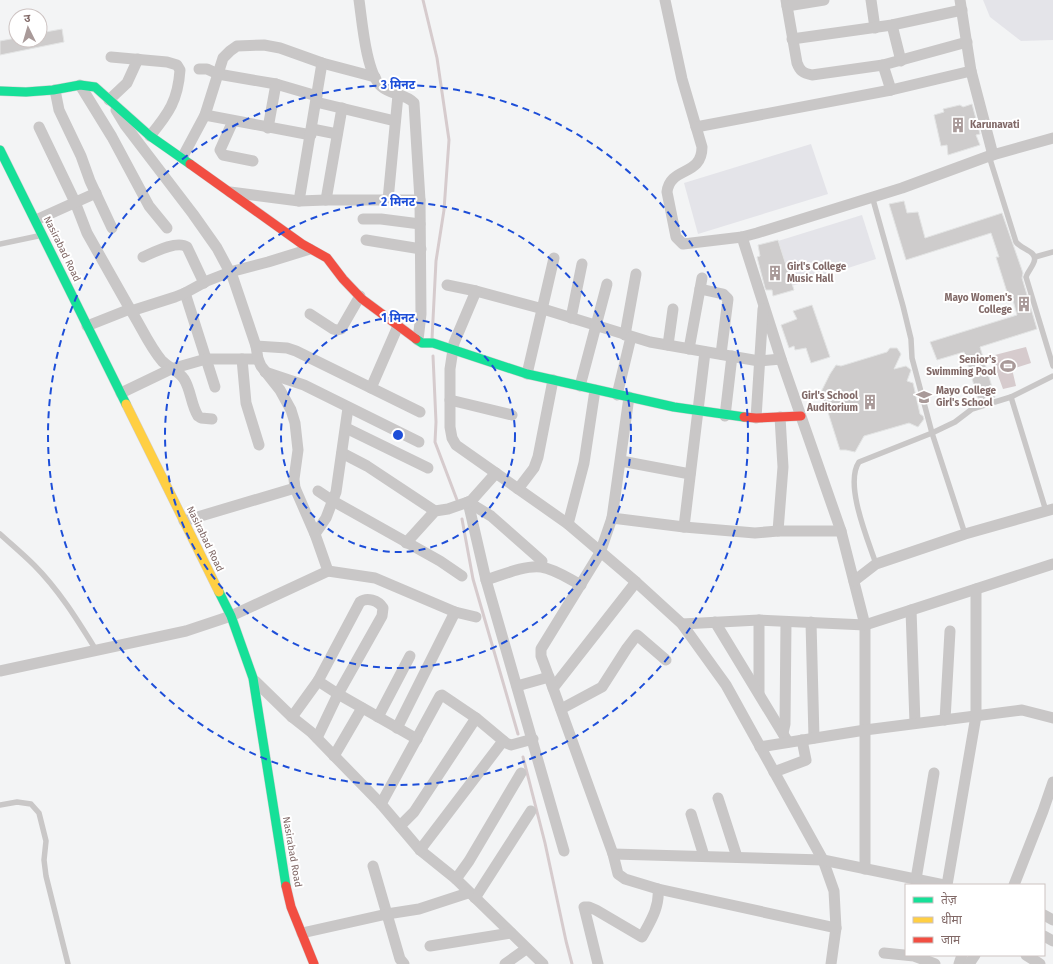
<svg xmlns="http://www.w3.org/2000/svg" width="1053" height="964" viewBox="0 0 1053 964" font-family="'Fira Sans','Noto Sans Devanagari',sans-serif">
  <style>
    .green { fill: #e4e4e9 }
    .water { fill: #d6cbcd }
    .lines { fill: none; stroke-linecap: round; stroke-linejoin: round }
    .stream { stroke: #d6cbcd; stroke-width: 3 }
    .building { fill: #cecccc; stroke: #e3e4e4 }
    .fast-casing { stroke: #d1d0d0; stroke-width: 10 }
    .slow-casing { stroke: #d1d0d0; stroke-width: 10 }
    .jam-casing { stroke: #d1d0d0; stroke-width: 10 }
    .lane { stroke: #c9c7c7; stroke-width: 5.5 }
    .street { stroke: #c9c7c7; stroke-width: 11 }
    .fast { stroke: #16e098; stroke-width: 9 }
    .slow { stroke: #ffcf43; stroke-width: 9 }
    .jam { stroke: #f24e42; stroke-width: 9 }
    .ring { fill: none; stroke: #1d4ed8; stroke-width: 2; stroke-dasharray: 7 5 }
    .labels { text-anchor: middle; dominant-baseline: central; stroke-width: 4; stroke-linejoin: round; paint-order: stroke }
    .poi-label { font-size: 10px; font-weight: bold; fill: #816967; stroke: #fff; text-anchor: start }
    .street-label { font-size: 10px; fill: #816967; stroke: #fff }
    .centre { fill: #1d4ed8; stroke: #fff; stroke-width: 2 }
    .ring-label { font-size: 12px; text-anchor: middle; font-weight: bold; fill: #1d4ed8; stroke: #fff; stroke-width: 4; stroke-linejoin: round; paint-order: stroke }
  </style>
  <rect width="100%" height="100%" fill="#f3f4f5"/>
  <!-- green -->
  <g class="green">
    <path d="M983,0H1053V40L1021,41L990,17Z"/>
    <path d="M811,144L828,194L698,234L684,183Z"/>
    <path d="M862,215L876,259L792,286L778,241Z"/>
  </g>
  <!-- water -->
  <path class="water" d="M1026,347L1031,363L1012,369L1016,386L1003,389L991,356Z"/>
  <g class="lines">
    <!-- stream -->
    <g class="stream">
      <path d="M423,0L437,58L449,140L444,210L436,261L432,339"/>
      <path d="M433,356L436,422L435,442L457,500"/>
      <path d="M462,519L473,579L518,734"/>
      <path d="M523,757L545,843L566,941L572,964"/>
    </g>
  </g>
  <!-- building -->
  <g class="building">
    <path d="M62,29L64,42L0,55V41L16,38V40H40V33Z"/>
    <path d="M972,104L980,134L976,135L980,145L948,155L947,145L941,146L934,115L944,112L943,109L960,105L963,107Z"/>
    <path d="M904,201L907,213L918,212L925,238L1002,213L1023,273L1022,278L1037,329L980,347L995,397L979,402L964,352L937,360L930,342L1017,315L1011,293L1007,292L996,257H999L991,233L906,260L889,204Z"/>
    <path d="M778,240L794,290L773,296L772,290H766L765,288L757,257L760,256L758,245Z"/>
    <path d="M812,305L830,357L811,363L806,348L795,350L794,346L789,348L781,325L797,319L793,311Z"/>
    <path d="M890,348H897L901,354L894,369L906,366L911,370L907,381L913,383L920,414L923,416L924,419L918,427L909,423L864,436L855,452L846,450H840L827,409L820,394L830,374L836,365L841,366L887,352Z"/>
  </g>
  <g class="lines">
    <defs>
      <g id="fast">
        <path d="M0,91L26,92L53,90L80,85L95,87L150,136L190,164"/>
        <path d="M0,150L126,404"/>
        <path d="M416,339L422,343H433L527,374L674,407L744,417"/>
        <path d="M219,592L231,616L253,678L286,886"/>
      </g>
      <path id="slow" d="M126,404L219,592"/>
      <g id="jam">
        <path d="M190,164L302,244L327,258L343,279L362,299L416,339"/>
        <path d="M744,417L756,418L801,416"/>
        <path d="M286,886L291,907L314,964"/>
      </g>
    </defs>
    <!-- fast casing -->
    <use href="#fast" class="fast-casing"/>
    <!-- slow casing -->
    <use href="#slow" class="slow-casing"/>
    <!-- jam casing -->
    <use href="#jam" class="jam-casing"/>
    <!-- lane -->
    <g class="lane">
      <path d="M989,156L1016,242C1022,250 1038,251 1034,262C1032,268 1028,271 1026,277L1053,366"/>
      <path d="M872,196L903,306L911,339L912,358L932,433L965,534"/>
      <path d="M0,244L38,236"/>
      <path d="M1035,257L1053,252"/>
      <path d="M1011,397L1046,511"/>
      <path d="M0,534C11,544 23,554 34,565C59,590 78,621 96,650"/>
      <path d="M876,564C868,540 844,484 859,462L932,433L955,422L972,409L1011,397L1053,376"/>
      <path d="M0,805L17,802L31,804L39,813L46,841L44,860L46,876L68,964"/>
    </g>
    <!-- street -->
    <g class="street">
      <path d="M359,0C362,20 366,73 381,86C391,95 406,94 414,103L420,200L421,314L418,340"/>
      <path d="M665,0L682,79L702,147C702,177 670,166 667,192L676,237L683,244L742,237L757,233L902,188L989,156L1053,138"/>
      <path d="M786,0L797,63C800,71 803,73 812,75L883,65L967,42"/>
      <path d="M871,0L875,28"/>
      <path d="M787,6L824,0"/>
      <path d="M892,25L901,61"/>
      <path d="M792,39L892,25L962,10"/>
      <path d="M111,57L167,62L177,65L180,70C178,100 169,113 150,136"/>
      <path d="M883,65L891,90"/>
      <path d="M199,69H207L218,74L276,84L317,96"/>
      <path d="M971,71L993,155"/>
      <path d="M80,85L112,137L149,206L167,228"/>
      <path d="M55,90L59,110L81,156L90,181L112,228"/>
      <path d="M109,100L127,83L138,59"/>
      <path d="M316,102L395,121"/>
      <path d="M342,108L326,200H420"/>
      <path d="M205,115L311,135"/>
      <path d="M233,121L220,150L223,155L253,161"/>
      <path d="M39,127L75,202L87,233L130,309"/>
      <path d="M696,127L891,90L971,71L960,0"/>
      <path d="M268,128L276,84"/>
      <path d="M312,129L337,134"/>
      <path d="M182,158L205,115L223,58L230,51L237,46L264,45L280,48L322,63L375,77"/>
      <path d="M230,192L299,201L326,200"/>
      <path d="M388,200L398,95"/>
      <path d="M299,201L322,63"/>
      <path d="M363,219H381L420,224"/>
      <path d="M36,220L96,193"/>
      <path d="M742,237L781,359L841,531L865,625V869"/>
      <path d="M366,240L421,249"/>
      <path d="M143,257C154,252 177,240 187,247L204,283"/>
      <path d="M447,285L476,291L543,309L650,342L759,361L781,359"/>
      <path d="M700,289L723,294L728,299L721,354"/>
      <path d="M476,291L454,343L450,369V427L452,438L456,445L568,524L636,582L682,624L726,685L823,860L834,891L836,928L831,964"/>
      <path d="M185,293L215,387"/>
      <path d="M131,311L175,297L185,293L207,281L230,272L268,262L310,249"/>
      <path d="M310,314L333,329L337,330L341,329L360,296"/>
      <path d="M571,318L582,264"/>
      <path d="M87,326L130,309C141,326 149,346 162,361C169,368 179,371 184,379C191,390 191,405 198,416L201,418L212,419"/>
      <path d="M625,335L636,274"/>
      <path d="M668,345L673,309"/>
      <path d="M256,346L287,348L296,351L420,412"/>
      <path d="M689,349L702,278"/>
      <path d="M242,359L246,403L259,445"/>
      <path d="M265,372L304,385L419,442"/>
      <path d="M527,374L554,258"/>
      <path d="M580,386L607,284"/>
      <path d="M371,388L398,326"/>
      <path d="M121,393L171,369L206,359H258"/>
      <path d="M617,395L631,337"/>
      <path d="M450,400L512,415"/>
      <path d="M725,416L732,356"/>
      <path d="M756,418L763,309"/>
      <path d="M346,428L428,468"/>
      <path d="M342,453L367,466L435,511"/>
      <path d="M621,461L690,474"/>
      <path d="M518,489L534,468L538,457L553,380"/>
      <path d="M318,491L333,501L440,561L462,576"/>
      <path d="M468,502L486,580L564,851"/>
      <path d="M468,502L491,516L542,561"/>
      <path d="M612,518L629,397"/>
      <path d="M184,521L295,488"/>
      <path d="M568,524L584,463L595,390"/>
      <path d="M684,527L705,352"/>
      <path d="M778,531L783,467L780,417"/>
      <path d="M315,534L326,518L336,492L348,408"/>
      <path d="M406,543L435,511L448,509L471,501L496,473"/>
      <path d="M328,571L375,578L455,612L476,617"/>
      <path d="M486,580C502,575 525,565 541,567C555,569 569,579 581,585"/>
      <path d="M854,581L876,564L965,534L1053,509"/>
      <path d="M911,610L915,723"/>
      <path d="M759,620V693"/>
      <path d="M715,622L788,742"/>
      <path d="M811,622L814,738"/>
      <path d="M682,624L759,620L865,625L1053,564"/>
      <path d="M0,671L186,631L231,616L328,571L315,534L295,488L294,479L298,450L295,423L291,410L280,390L261,366L258,359L256,346L233,278L217,248L193,214L125,125L116,110"/>
      <path d="M255,681L292,717L311,732L381,804L420,850L456,879L543,964"/>
      <path d="M318,681L338,694L417,739"/>
      <path d="M517,686L549,677"/>
      <path d="M553,688L636,582"/>
      <path d="M561,709L602,687L627,648L637,635L666,660"/>
      <path d="M292,717L318,681L360,602C367,597 378,600 383,608L382,616L338,694L317,738"/>
      <path d="M378,717L410,656"/>
      <path d="M945,720L950,631"/>
      <path d="M397,728L455,612"/>
      <path d="M783,733L785,724L786,622"/>
      <path d="M760,747L865,730L1022,710L1053,718"/>
      <path d="M334,756L362,708"/>
      <path d="M774,772L806,760L802,740"/>
      <path d="M718,798L737,857"/>
      <path d="M381,804L440,696L442,695L476,718L506,743L511,745L533,739"/>
      <path d="M691,814L704,856"/>
      <path d="M400,826L414,812L476,718"/>
      <path d="M420,850L503,741"/>
      <path d="M613,854L823,860L944,885"/>
      <path d="M373,866L400,959L404,964"/>
      <path d="M456,879L469,861L521,773"/>
      <path d="M916,879L934,773"/>
      <path d="M947,885L976,716V589"/>
      <path d="M1014,885L1043,811L1053,782"/>
      <path d="M475,898L531,811"/>
      <path d="M1044,915L1053,920"/>
      <path d="M836,928L658,889L625,879L618,874L613,854L553,688L541,656V649L600,553L612,518L684,527L755,533L778,531H841"/>
      <path d="M302,933L387,914L419,909L468,893"/>
      <path d="M1044,936L1053,941"/>
      <path d="M430,946L511,933"/>
      <path d="M884,953L914,956L935,964"/>
      <path d="M1026,955L1040,964"/>
      <path d="M505,964L526,949"/>
      <path d="M598,964L584,907H589L596,910L642,937C650,922 660,907 658,889"/>
      <path d="M959,964L962,955"/>
      <path d="M969,964L975,955"/>
    </g>
    <!-- fast -->
    <use href="#fast" class="fast"/>
    <!-- slow -->
    <use href="#slow" class="slow"/>
    <!-- jam -->
    <use href="#jam" class="jam"/>
  </g>
  <!-- distance rings -->
  <g class="ring">
    <circle cx="398" cy="435" r="117"/>
    <circle cx="398" cy="435" r="233"/>
    <circle cx="398" cy="435" r="350"/>
  </g>
  <!-- icons -->
  <defs>
    <symbol id="building-bare" viewBox="-9 -9 18 18"><path d="M-4-6H4V6H1V3H-1V6H-4ZM-2.5-4.3h1.7v1.8h-1.7ZM.8-4.3h1.7v1.8H.8ZM-2.5-1h1.7V.8h-1.7ZM.8-1h1.7V.8H.8Z" fill="#a99a99" stroke="#fff" stroke-width="2.5" paint-order="stroke"/></symbol>
    <symbol id="stadium-bare" viewBox="-9 -9 18 18"><path d="M0-5a6.5 5 0 1 0 0 10a6.5 5 0 1 0 0-10ZM-3.5-1.8h7v3.6h-7Z" fill="#a99a99" stroke="#fff" stroke-width="2.5" paint-order="stroke"/></symbol>
    <symbol id="school-bare" viewBox="-9 -9 18 18"><path d="M0-5L7-2L0 1L-7-2ZM-4 1L0 2.5L4 1V4Q0 6-4 4Z" fill="#a99a99" stroke="#fff" stroke-width="2.5" paint-order="stroke"/></symbol>
  </defs>
  <g fill-rule="evenodd">
    <use href="#building-bare" x="947" y="114" width="22" height="22"/>
    <use href="#building-bare" x="764" y="262" width="22" height="22"/>
    <use href="#building-bare" x="1013" y="293" width="22" height="22"/>
    <use href="#stadium-bare" x="997" y="355" width="22" height="22"/>
    <use href="#school-bare" x="913" y="386" width="22" height="22"/>
    <use href="#building-bare" x="859" y="391" width="22" height="22"/>
  </g>
  <g class="labels">
    <!-- poi labels -->
    <g class="poi-label">
      <text x="970" y="125">Karunavati</text>
      <text x="787" y="267">Girl's College<tspan x="787" dy="12">Music Hall</tspan></text>
      <text x="1012" y="298" text-anchor="end">Mayo Women's<tspan x="1012" dy="12">College</tspan></text>
      <text x="996" y="360" text-anchor="end">Senior's<tspan x="996" dy="12">Swimming Pool</tspan></text>
      <text x="936" y="391">Mayo College<tspan x="936" dy="12">Girl's School</tspan></text>
      <text x="858" y="396" text-anchor="end">Girl's School<tspan x="858" dy="12">Auditorium</tspan></text>
    </g>
    <!-- street labels -->
    <g class="street-label">
      <text transform="translate(62 249) rotate(64)">Nasirabad Road</text>
      <text transform="translate(205 539) rotate(64)">Nasirabad Road</text>
      <text transform="translate(292 852) rotate(80)">Nasirabad Road</text>
    </g>
  </g>
  <circle cx="398" cy="435" r="6" class="centre"/>
  <g class="ring-label">
    <text x="398" y="89">3 मिनट</text>
    <text x="398" y="206">2 मिनट</text>
    <text x="398" y="322">1 मिनट</text>
  </g>
  <!-- legend -->
  <rect x="905" y="884" width="140" height="72" fill="#ffffff" stroke="#cdc3c2"/>
  <rect x="913" y="897" width="20" height="6" fill="#16e098" stroke="#cdc3c2"/>
  <text x="941" y="904" font-size="12" fill="#816967">तेज़</text>
  <rect x="913" y="917" width="20" height="6" fill="#ffcf43" stroke="#cdc3c2"/>
  <text x="941" y="924" font-size="12" fill="#816967">धीमा</text>
  <rect x="913" y="937" width="20" height="6" fill="#f24e42" stroke="#cdc3c2"/>
  <text x="941" y="944" font-size="12" fill="#816967">जाम</text>
  <!-- north arrow -->
  <g transform="translate(28 28) rotate(355)"><circle r="19" fill="#ffffff" stroke="#cdc3c2"/>
  <path d="M0-3L7 15L0 10L-7 15Z" fill="#a99a99"/>
  <text y="-6" font-size="11" font-weight="bold" text-anchor="middle" fill="#816967">उ</text>
  </g>
</svg>
